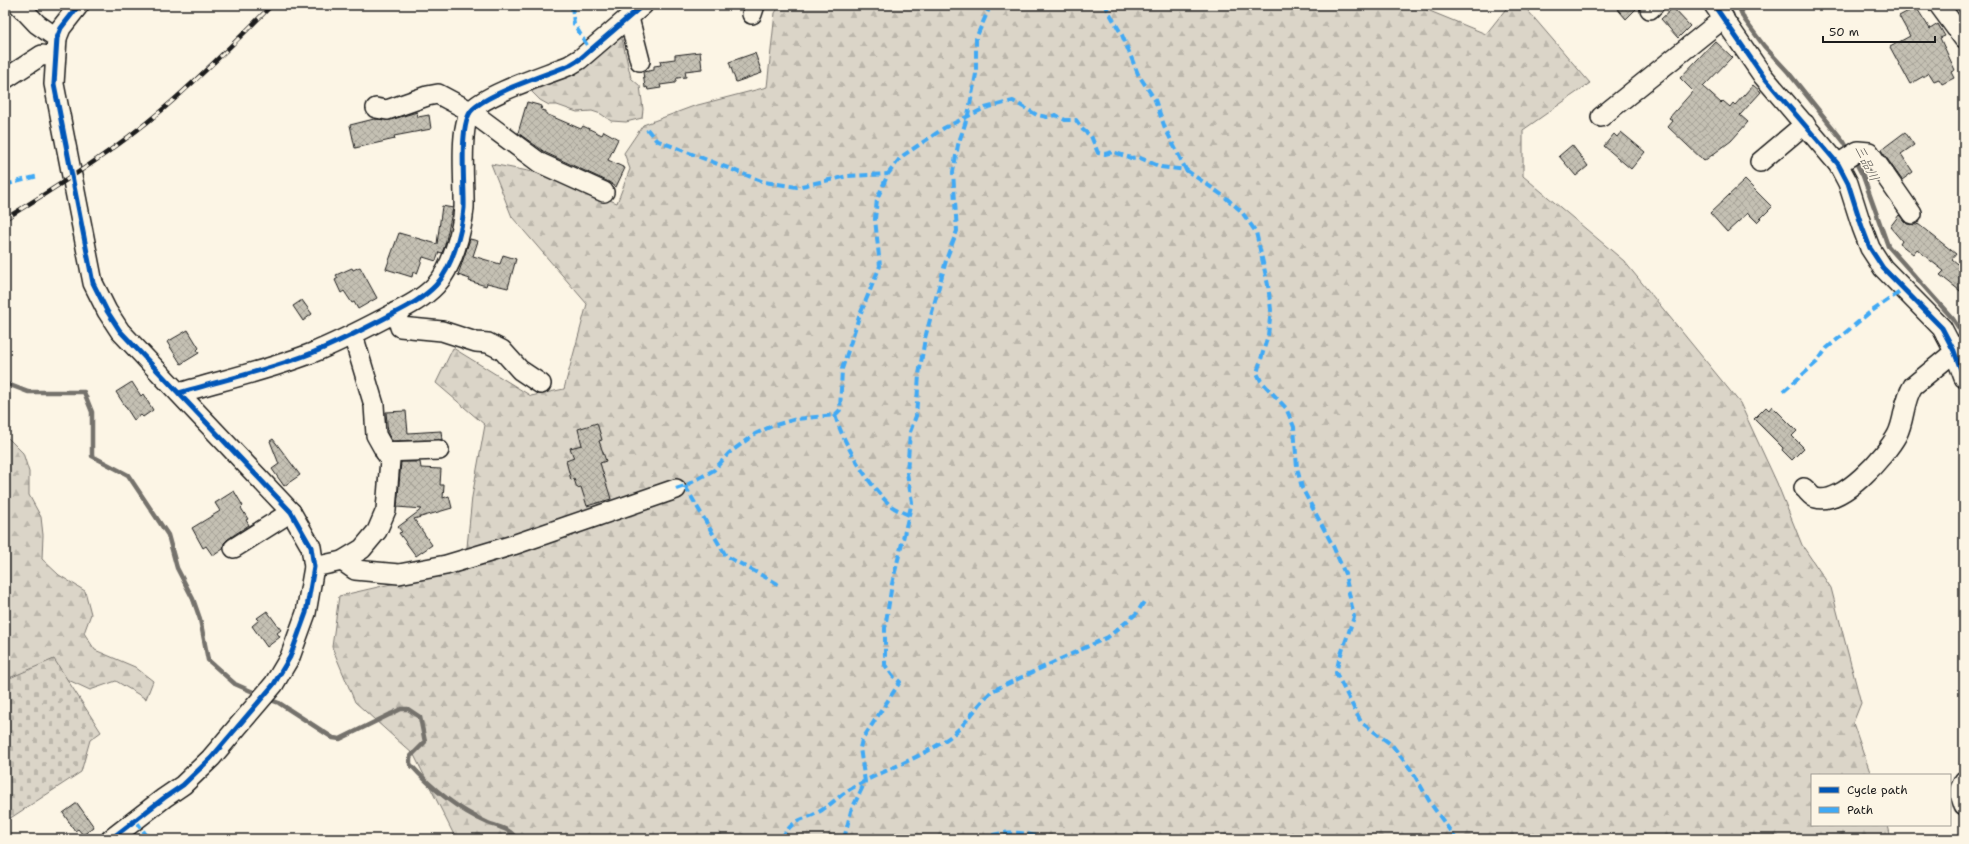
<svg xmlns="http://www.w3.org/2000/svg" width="1969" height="844" viewBox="0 0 1969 844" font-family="'Shantell Sans','Klee One',sans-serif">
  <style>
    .forest { fill: url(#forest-firs); stroke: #7c7872 }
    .cemetery { fill: url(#cemetery-stones); stroke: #7c7872 }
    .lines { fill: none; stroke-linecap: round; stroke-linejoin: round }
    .stream { stroke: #75726c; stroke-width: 4.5 }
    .building { fill: url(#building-cross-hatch); stroke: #1c1c1c }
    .minor-casing { stroke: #1c1c1c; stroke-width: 22 }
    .minor { stroke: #fcf5e5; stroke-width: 19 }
    .rail-casing { stroke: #1c1c1c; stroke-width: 4.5 }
    .rail { stroke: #fcf5e5; stroke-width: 3; stroke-dasharray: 9; stroke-linecap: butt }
    .quiet { stroke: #3fa9f5; stroke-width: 4; stroke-dasharray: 8 4; stroke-linecap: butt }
    .cycleway-casing { stroke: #fcf5e5; stroke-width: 8 }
    .cycleway { stroke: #0057b8; stroke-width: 5 }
    .labels { text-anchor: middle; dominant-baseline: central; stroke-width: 3; stroke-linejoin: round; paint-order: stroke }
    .water-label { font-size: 13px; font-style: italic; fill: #575551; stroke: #fcf5e5 }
  </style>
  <defs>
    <pattern id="forest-firs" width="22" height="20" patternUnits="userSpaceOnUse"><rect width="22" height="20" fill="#dbd5c8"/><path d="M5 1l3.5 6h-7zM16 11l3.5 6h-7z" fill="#bbb6ab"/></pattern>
    <pattern id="cemetery-stones" width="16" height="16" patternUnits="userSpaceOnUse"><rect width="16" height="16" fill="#dbd5c8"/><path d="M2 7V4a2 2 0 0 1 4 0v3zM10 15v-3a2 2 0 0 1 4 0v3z" fill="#bbb6ab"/></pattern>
    <pattern id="building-cross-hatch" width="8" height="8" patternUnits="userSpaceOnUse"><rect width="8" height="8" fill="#c4c0b3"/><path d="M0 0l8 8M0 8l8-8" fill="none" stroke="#a8a499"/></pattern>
  </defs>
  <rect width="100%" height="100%" fill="#fcf5e5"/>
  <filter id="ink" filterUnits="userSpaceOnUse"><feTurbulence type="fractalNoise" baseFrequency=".025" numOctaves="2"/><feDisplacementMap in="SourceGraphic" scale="8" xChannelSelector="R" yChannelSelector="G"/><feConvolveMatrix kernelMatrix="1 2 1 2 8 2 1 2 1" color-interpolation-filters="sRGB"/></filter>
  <g filter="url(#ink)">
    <!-- forest -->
    <g class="forest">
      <path d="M780,5H1415L1486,34L1509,5H1523L1590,83L1523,130V176L1624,261L1740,403L1777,483L1802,545L1831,588L1861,703L1853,723L1871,775H1812V825H1888L1891,839H456L414,755L355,702L332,647L339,596L465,567L472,497L485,425L436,383L453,348L531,396L564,389L587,304L512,217L491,164L544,174L617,203L630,169L624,153L643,125L694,106L767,87L775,13Z"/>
      <path d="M614,38L622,39L631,78L640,86L643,109L642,118L626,122L611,121L601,114L592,111L577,112L557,105H549L540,100L532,92L536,84Z"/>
      <path d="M5,435L23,453L29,472V495L41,517L43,535L42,559L59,575L85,591L91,614L84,633L95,650L135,667L153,681L146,699L116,681L90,690L53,673L27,685L5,674Z"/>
    </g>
    <!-- cemetery -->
    <path class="cemetery" d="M54,659L101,732L90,740L81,772L9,819L5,812V680Z"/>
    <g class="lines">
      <!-- stream -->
      <g class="stream">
        <path d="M1738,5L1744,19L1764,46L1788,72L1844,142L1849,151"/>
        <path d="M1854,159L1863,176L1888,246L1953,319L1964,336"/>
        <path d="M5,383L28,392H84L92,412V456L128,475L168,535L177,568L193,599L200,619L208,660L235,684L260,695"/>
        <path d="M268,699L279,703L333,738L340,739L401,709H408L420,717L425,742L410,757V764C432,789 457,809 488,823C499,827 511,829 516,839"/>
      </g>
    </g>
    <!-- building -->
    <g class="building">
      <path d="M1614,5H1640L1626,19Z"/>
      <path d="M1916,7L1930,29L1938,24L1945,36L1940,38L1955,70L1951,72L1954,78L1942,84L1939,79L1934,81L1929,73L1910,84L1890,47L1910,36L1899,16Z"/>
      <path d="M1673,8L1690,26L1678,38L1661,19Z"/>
      <path d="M1715,41L1732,57L1703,87L1721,103L1723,101L1730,107L1733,103L1735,105L1753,85L1761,92L1740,115L1748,122L1731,141L1704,161L1668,127L1673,121L1669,118L1693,91L1680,78Z"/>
      <path d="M700,52L702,69L685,71L686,77L677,78L675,83L660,85L661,88L648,90L647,87L645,88L643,72L654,70V66L661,65L660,61L675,59V55Z"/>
      <path d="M755,53L762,73L736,82L729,62Z"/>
      <path d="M527,102L542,106L541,110L546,111V114L581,129L583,126L602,135L604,131L618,139L608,160L625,168L616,187L609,182L546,153L518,133Z"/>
      <path d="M417,112L418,117L429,115L431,129L394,136L395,139L355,148L350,125L374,119L390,120Z"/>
      <path d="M1621,132L1645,152L1631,169L1604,146L1614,134L1617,137Z"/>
      <path d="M1905,132L1914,145L1901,154L1913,172L1902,180L1881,150Z"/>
      <path d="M1572,145L1588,166L1576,176L1559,156Z"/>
      <path d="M1745,180L1772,207L1757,222L1748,213L1727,232L1710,213Z"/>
      <path d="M442,206L453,208L445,245L442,253L439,252L436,261L423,257L417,274L413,272L412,277L386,269L399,233L437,244Z"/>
      <path d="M1899,215L1907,224L1917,225L1918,224L1956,254L1952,259L1964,269V294L1940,275L1944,271L1931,261L1917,249L1913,254L1900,244L1902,241L1890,227Z"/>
      <path d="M470,239L478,241L473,256L500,264L503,255L516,259L508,288L487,283L486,286L469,281L470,279L458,275Z"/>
      <path d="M360,267L377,298L358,309L354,302L352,303L344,291L341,293L335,280L338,278L336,275L352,268L353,270Z"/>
      <path d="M302,300L312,314L303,321L293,306Z"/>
      <path d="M188,330L199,348L197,350L199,353L181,364L167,342Z"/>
      <path d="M132,382L141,396L143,394L153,410L143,417L141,415L134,420L116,392Z"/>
      <path d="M1772,406L1797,431L1792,436L1804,448L1792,460L1782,450L1783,448L1754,419L1766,407L1769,410Z"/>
      <path d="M406,411L408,433L441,431L442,440L392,441L388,434L386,412Z"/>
      <path d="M597,423L602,440L599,441L606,461L600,463L611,499L587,506L581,487L577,488L574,479L571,480L566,461L574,458L570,448L582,445L578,429Z"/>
      <path d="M273,439L300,475L284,486L272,469L279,464L270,441Z"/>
      <path d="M401,462H420L421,468L441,469L440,485H444L443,498L449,496L452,508L414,519L432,545L416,556L399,533L402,532L398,527L422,509L397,507Z"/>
      <path d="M234,491L243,506L241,508L248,519L246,520L249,525L228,539L224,543L223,549L213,556L206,546L203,548L192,528L220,511L215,503Z"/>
      <path d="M267,611L281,630L277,633L280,637L267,647L252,626L259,620L257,618Z"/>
      <path d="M77,803L94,827L83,835L78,829L75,831L63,813Z"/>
    </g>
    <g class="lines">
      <defs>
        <g id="minor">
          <path d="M19,5L37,24L57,38"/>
          <path d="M79,5L61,28L57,38L54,84L93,283L107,311L120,331L291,512L311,547L314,567L306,613L290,657L274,684L211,758L183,785L164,798L111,839"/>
          <path d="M1714,5L1763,76L1838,164L1848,183L1862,227L1870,248L1883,268L1942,328L1954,351L1964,378"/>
          <path d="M1939,5L1964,39"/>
          <path d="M1650,9L1654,5"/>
          <path d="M752,14L755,5"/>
          <path d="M629,18L640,61"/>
          <path d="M5,79L42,55L55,57"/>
          <path d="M376,108L387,110L427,96L438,94L470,111L540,163L604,192"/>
          <path d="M1601,117L1724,18"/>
          <path d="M1760,162L1805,124"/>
          <path d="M1838,164L1858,151L1869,152L1912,214"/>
          <path d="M396,312L400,327L442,331L476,342L488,343L502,350L520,370L541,384"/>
          <path d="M179,393C223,380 269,370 312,353C336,343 360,331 383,319C402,309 422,300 436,285C452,268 462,231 464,208C465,187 458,124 472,110C488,93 546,75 570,65L580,59L643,5"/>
          <path d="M385,452L439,450"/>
          <path d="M1804,488C1808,491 1811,497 1816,498C1842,506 1886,455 1897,435C1905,420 1903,401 1913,386L1964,344"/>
          <path d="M234,548L291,512"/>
          <path d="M342,561L355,570L399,574L446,565L513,545L676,489"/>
          <path d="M314,567L342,561L362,549L377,531L386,510L390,460L376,435L374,405L353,335"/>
          <path d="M1964,781L1959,791L1964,806"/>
        </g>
      </defs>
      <!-- minor casing -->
      <use href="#minor" class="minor-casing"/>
      <!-- minor -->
      <use href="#minor" class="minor"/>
      <defs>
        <path id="rail" d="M5,219C59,185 114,151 162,110C201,77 236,41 272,5"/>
      </defs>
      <!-- rail casing -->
      <use href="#rail" class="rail-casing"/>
      <!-- rail -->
      <use href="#rail" class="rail"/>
      <!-- quiet -->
      <g class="quiet">
        <path d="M572,5L574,24L590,50"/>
        <path d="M647,129L656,140L764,182L797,187L848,176L888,174"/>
        <path d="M1186,170L1225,197L1241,211L1256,232L1268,285L1271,310L1268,335L1257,373L1261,381L1286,408L1294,427L1297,468L1302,488L1333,546L1345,574L1354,617L1339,660L1336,673L1361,722L1392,745L1412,771L1431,804L1456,839"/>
        <path d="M5,185L38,176"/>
        <path d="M1784,391L1817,362L1827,348L1869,313L1903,290"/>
        <path d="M835,415C843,443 868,484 890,505C894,509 903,512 909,515"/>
        <path d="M685,486L726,556L778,584"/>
        <path d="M676,489L685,486L714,470L729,453L755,434L772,426L796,419L835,415L840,410L842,369L859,317L880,266L875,219L877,199L888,174L901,157L944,128L985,108L1013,101L1037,115L1047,117L1056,115L1065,120H1076L1083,130L1091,136L1098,153L1105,154L1113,152L1131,158L1138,157L1161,167L1186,170L1165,128L1155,100L1138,74L1122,35L1105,5"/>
        <path d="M136,821L149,839"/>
        <path d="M781,839C796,815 801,823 822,810C833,803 842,793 854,787C883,770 916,760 944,741C964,729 975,707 992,691L1108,637L1137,613L1145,600"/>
        <path d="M844,839L851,811L865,782L860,748L862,740L900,682L893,676L885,665V628L892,584L912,502L907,473L910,432L916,416L919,375L925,338L947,257L957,231L953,172L958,145L968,115L976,74V38L988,11L989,5"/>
        <path d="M981,839C1008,828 1022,833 1050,839"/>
      </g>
      <defs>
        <g id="cycleway">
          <path d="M79,5L61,28L57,38L54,84L93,283L107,311L120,331L291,512L311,547L314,567L306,613L290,657L274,684L211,758L183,785L164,798L111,839"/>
          <path d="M1714,5L1763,76L1838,164L1848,183L1862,227L1870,248L1883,268L1942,328L1954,351L1964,378"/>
          <path d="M179,393C223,380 269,370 312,353C336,343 360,331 383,319C402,309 422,300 436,285C452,268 462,231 464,208C465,187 458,124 472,110C488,93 546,75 570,65L580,59L643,5"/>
        </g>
      </defs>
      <!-- cycleway casing -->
      <use href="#cycleway" class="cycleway-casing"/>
      <!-- cycleway -->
      <use href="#cycleway" class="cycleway"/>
    </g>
  </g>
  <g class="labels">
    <!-- water labels -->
    <g class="water-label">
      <text transform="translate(1867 163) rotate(64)">三品川</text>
    </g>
  </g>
  <!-- margin -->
  <rect width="1969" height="844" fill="none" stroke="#fcf5e5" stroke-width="20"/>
  <rect x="10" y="10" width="1949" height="824" fill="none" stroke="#1c1c1c" stroke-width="1.5" filter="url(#ink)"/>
  <!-- legend -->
  <rect x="1811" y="774" width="140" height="52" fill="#fcf5e5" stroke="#a29e95"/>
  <rect x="1819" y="787" width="20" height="6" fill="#0057b8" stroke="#a29e95"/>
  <text x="1847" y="794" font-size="12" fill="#1c1c1c">Cycle path</text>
  <rect x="1819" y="807" width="20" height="6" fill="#3fa9f5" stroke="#a29e95"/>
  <text x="1847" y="814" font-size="12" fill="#1c1c1c">Path</text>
  <!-- scale -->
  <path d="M1823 36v6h112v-6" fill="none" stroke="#1c1c1c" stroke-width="2"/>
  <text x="1829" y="36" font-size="12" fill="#1c1c1c" stroke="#fcf5e5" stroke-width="3" paint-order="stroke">50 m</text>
</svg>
